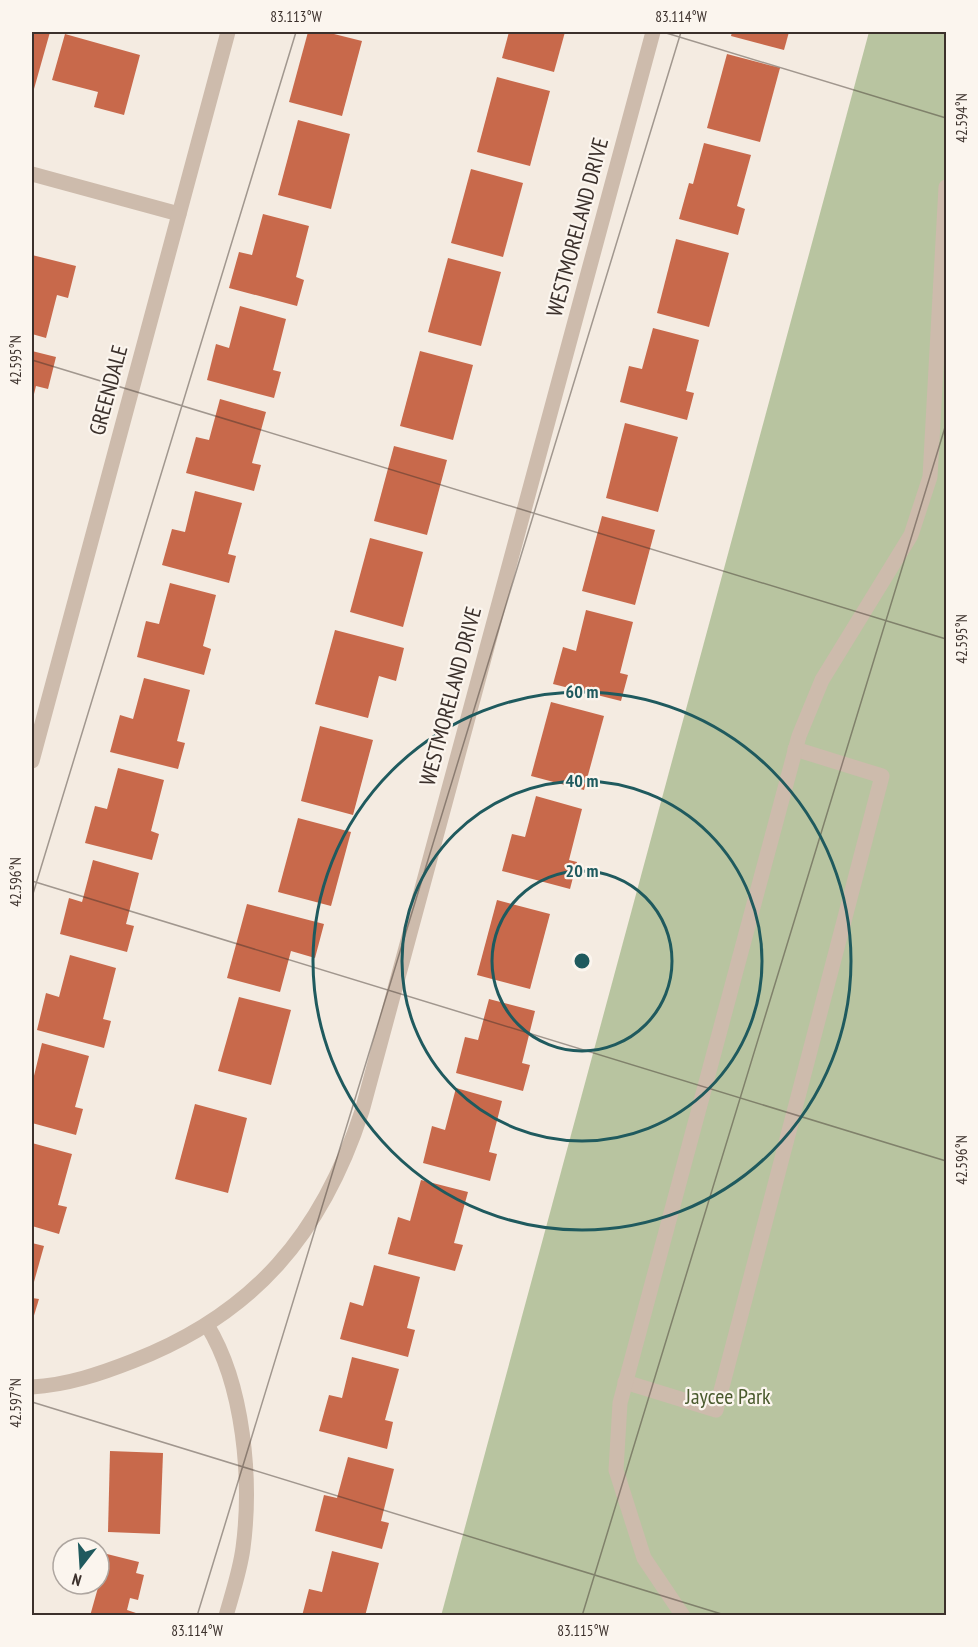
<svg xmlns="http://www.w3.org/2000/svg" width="978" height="1647" viewBox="0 0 978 1647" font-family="'PT Sans Narrow',sans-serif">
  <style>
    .green { fill: #b8c4a0 }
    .building { fill: #c8694b }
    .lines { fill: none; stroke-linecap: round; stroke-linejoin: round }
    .lane { stroke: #cdbbac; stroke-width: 15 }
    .street { stroke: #cdbbac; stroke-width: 15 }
    .ticks { fill: none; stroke: #3b302b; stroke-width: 1.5; stroke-opacity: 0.45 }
    .ring { fill: none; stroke: #1f5a5e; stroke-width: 3 }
    .labels { text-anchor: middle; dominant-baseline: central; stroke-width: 4.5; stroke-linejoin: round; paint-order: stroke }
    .street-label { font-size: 22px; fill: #3b302b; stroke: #fbf5ee }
    .park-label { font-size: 22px; fill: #4a5a2e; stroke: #fbf5ee }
    .centre { fill: #1f5a5e; stroke: #fbf5ee; stroke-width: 3 }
    .ring-label { font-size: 18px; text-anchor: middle; font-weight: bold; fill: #1f5a5e; stroke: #fbf5ee; stroke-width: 4.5; stroke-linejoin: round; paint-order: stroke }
    .neatline { fill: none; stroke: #3b302b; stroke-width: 2 }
    .ticks-label { font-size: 15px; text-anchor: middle; fill: #3b302b }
  </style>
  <rect width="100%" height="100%" fill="#f4ebe1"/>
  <!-- green -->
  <path class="green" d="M869,32H946V1615L441,1616Z"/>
  <!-- building -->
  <g class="building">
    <path d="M32,32H50L34,89L32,88Z"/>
    <path d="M308,32H326L362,41L342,116L289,102Z"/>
    <path d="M509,32H565L554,72L502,58Z"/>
    <path d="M732,32H789L784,50L731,36Z"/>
    <path d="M65,34L140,55L124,115L94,107L98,92L52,80Z"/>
    <path d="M727,54L780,68L760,142L707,128Z"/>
    <path d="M497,77L550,91L530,166L477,152Z"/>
    <path d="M298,120L350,134L331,209L278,195Z"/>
    <path d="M704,143L751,155L737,206L745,209L738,235L679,219L689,183L693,184Z"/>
    <path d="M471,169L523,183L503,257L451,243Z"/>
    <path d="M263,214L309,226L296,277L304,280L297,306L229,288L239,252L252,255Z"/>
    <path d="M676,239L729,253L709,327L657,313Z"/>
    <path d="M32,255L76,266L68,298L57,295L46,338L32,334Z"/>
    <path d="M448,258L501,272L481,346L428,332Z"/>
    <path d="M240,306L286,319L273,370L281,372L274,398L207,380L216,344L229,348Z"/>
    <path d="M653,328L699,340L686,391L694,393L687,420L620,402L629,366L642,369Z"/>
    <path d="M32,351L56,357L48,389L36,386L32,402Z"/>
    <path d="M420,351L473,365L453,440L400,426Z"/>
    <path d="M220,399L266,412L252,463L261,465L254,491L186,473L196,437L209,440Z"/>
    <path d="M625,423L678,437L658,512L606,498Z"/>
    <path d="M394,446L447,460L427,535L374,521Z"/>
    <path d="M195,491L242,503L228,554L236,556L229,583L162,565L172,529L185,532Z"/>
    <path d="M602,516L655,530L635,605L582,591Z"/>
    <path d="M370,538L423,552L403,627L350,612Z"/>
    <path d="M170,583L216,595L203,646L211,649L204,675L137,657L146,621L159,624Z"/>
    <path d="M586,610L633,622L620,673L628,675L621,701L553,684L563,647L576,651Z"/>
    <path d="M335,630L404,648L396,681L379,676L368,718L315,704Z"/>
    <path d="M144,678L190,690L177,741L185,743L178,769L110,752L120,715L133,719Z"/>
    <path d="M551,702L604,716L584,790L531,776Z"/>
    <path d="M320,726L373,740L353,815L301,801Z"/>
    <path d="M118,768L164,780L151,831L159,834L152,860L85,843L95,806L107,809Z"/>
    <path d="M536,796L582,809L569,860L577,862L570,889L502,871L512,834L525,837Z"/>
    <path d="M298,818L351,832L331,906L278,892Z"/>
    <path d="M93,860L139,873L126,924L134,926L127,952L60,934L69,898L82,902Z"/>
    <path d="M497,900L550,914L530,989L477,975Z"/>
    <path d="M247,904L324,924L315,958L291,951L280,992L227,978Z"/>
    <path d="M70,955L116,968L103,1019L111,1021L104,1048L37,1030L46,993L59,997Z"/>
    <path d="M239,997L291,1010L271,1085L218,1071Z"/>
    <path d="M489,999L535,1011L522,1063L530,1065L523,1091L456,1073L465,1037L478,1040Z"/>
    <path d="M42,1043L89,1056L75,1107L83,1109L76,1135L32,1123V1084Z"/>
    <path d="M456,1088L502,1101L489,1152L497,1154L490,1181L423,1163L432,1126L445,1130Z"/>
    <path d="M195,1104L247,1118L228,1193L175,1179Z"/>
    <path d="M32,1143L72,1154L58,1205L67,1207L59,1234L32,1226Z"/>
    <path d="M421,1180L468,1192L454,1243L463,1245L455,1271L388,1254L398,1217L410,1221Z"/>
    <path d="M32,1243L44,1246L32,1289Z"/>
    <path d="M374,1265L420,1277L407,1328L415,1330L408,1357L340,1339L350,1302L363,1306Z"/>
    <path d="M32,1298L39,1299L32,1322Z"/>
    <path d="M352,1357L399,1369L385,1420L393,1422L387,1449L319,1431L329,1395L342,1398Z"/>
    <path d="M110,1451L163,1453L160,1534L108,1532Z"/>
    <path d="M348,1457L394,1469L381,1521L389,1523L382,1549L315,1531L324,1495L337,1498Z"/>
    <path d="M332,1551L379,1563L365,1616H302L309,1589L322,1592Z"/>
    <path d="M99,1552L139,1562L136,1573L144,1575L138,1600L130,1598L127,1610L145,1616H90L99,1584Z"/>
  </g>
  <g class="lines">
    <!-- lane -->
    <g class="lane">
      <path d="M625,1382L716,1410L882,776L795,749"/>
      <path d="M683,1616L644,1558L616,1470L620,1403L799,736L822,680L911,535L930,477L946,187"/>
    </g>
    <!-- street -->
    <g class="street">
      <path d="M32,174L179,214"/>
      <path d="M32,761L228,32"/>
      <path d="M207,1325C244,1385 252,1480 243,1548C240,1571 232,1594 226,1616"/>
      <path d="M32,1387C67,1385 100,1374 133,1361C254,1314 322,1234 362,1111L653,32"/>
    </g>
  </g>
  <!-- ticks -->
  <path class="ticks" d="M663,32L946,118M32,360L946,639M32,881L946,1161M32,897L296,32M32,1402L728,1616M197,1616L681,32M582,1616L946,424"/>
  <!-- distance rings -->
  <g class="ring">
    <circle cx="582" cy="961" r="90"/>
    <circle cx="582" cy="961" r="180"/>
    <circle cx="582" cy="961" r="269"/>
  </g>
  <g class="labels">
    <!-- street labels -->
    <g class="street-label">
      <text transform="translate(577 227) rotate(-75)">WESTMORELAND DRIVE</text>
      <text transform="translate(108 390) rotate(-75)">GREENDALE</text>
      <text transform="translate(450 696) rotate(-75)">WESTMORELAND DRIVE</text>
    </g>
    <!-- park labels -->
    <g class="park-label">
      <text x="728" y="1396">Jaycee Park</text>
    </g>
  </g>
  <circle cx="582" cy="961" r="9" class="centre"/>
  <g class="ring-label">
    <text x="582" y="698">60 m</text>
    <text x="582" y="787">40 m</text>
    <text x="582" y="877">20 m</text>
  </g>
  <!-- border -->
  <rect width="978" height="1647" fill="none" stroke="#fbf5ee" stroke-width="66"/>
  <!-- north arrow -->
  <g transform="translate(81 1566) rotate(197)"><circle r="28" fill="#fbf5ee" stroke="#aea6a0" stroke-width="1.5"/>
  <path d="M0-4.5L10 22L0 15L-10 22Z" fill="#1f5a5e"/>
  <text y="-9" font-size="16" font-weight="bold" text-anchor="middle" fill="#3b302b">N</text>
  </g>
  <rect x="33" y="33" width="912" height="1581" class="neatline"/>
  <g class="ticks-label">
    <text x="296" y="22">83.113°W</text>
    <text x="681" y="22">83.114°W</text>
    <text transform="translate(962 118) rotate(-90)" y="5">42.594°N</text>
    <text transform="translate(16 360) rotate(-90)" y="5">42.595°N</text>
    <text transform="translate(962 639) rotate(-90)" y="5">42.595°N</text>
    <text transform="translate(16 882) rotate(-90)" y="5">42.596°N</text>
    <text transform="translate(962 1160) rotate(-90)" y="5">42.596°N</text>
    <text transform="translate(16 1403) rotate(-90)" y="5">42.597°N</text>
    <text x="197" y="1636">83.114°W</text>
    <text x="583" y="1636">83.115°W</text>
  </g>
</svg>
